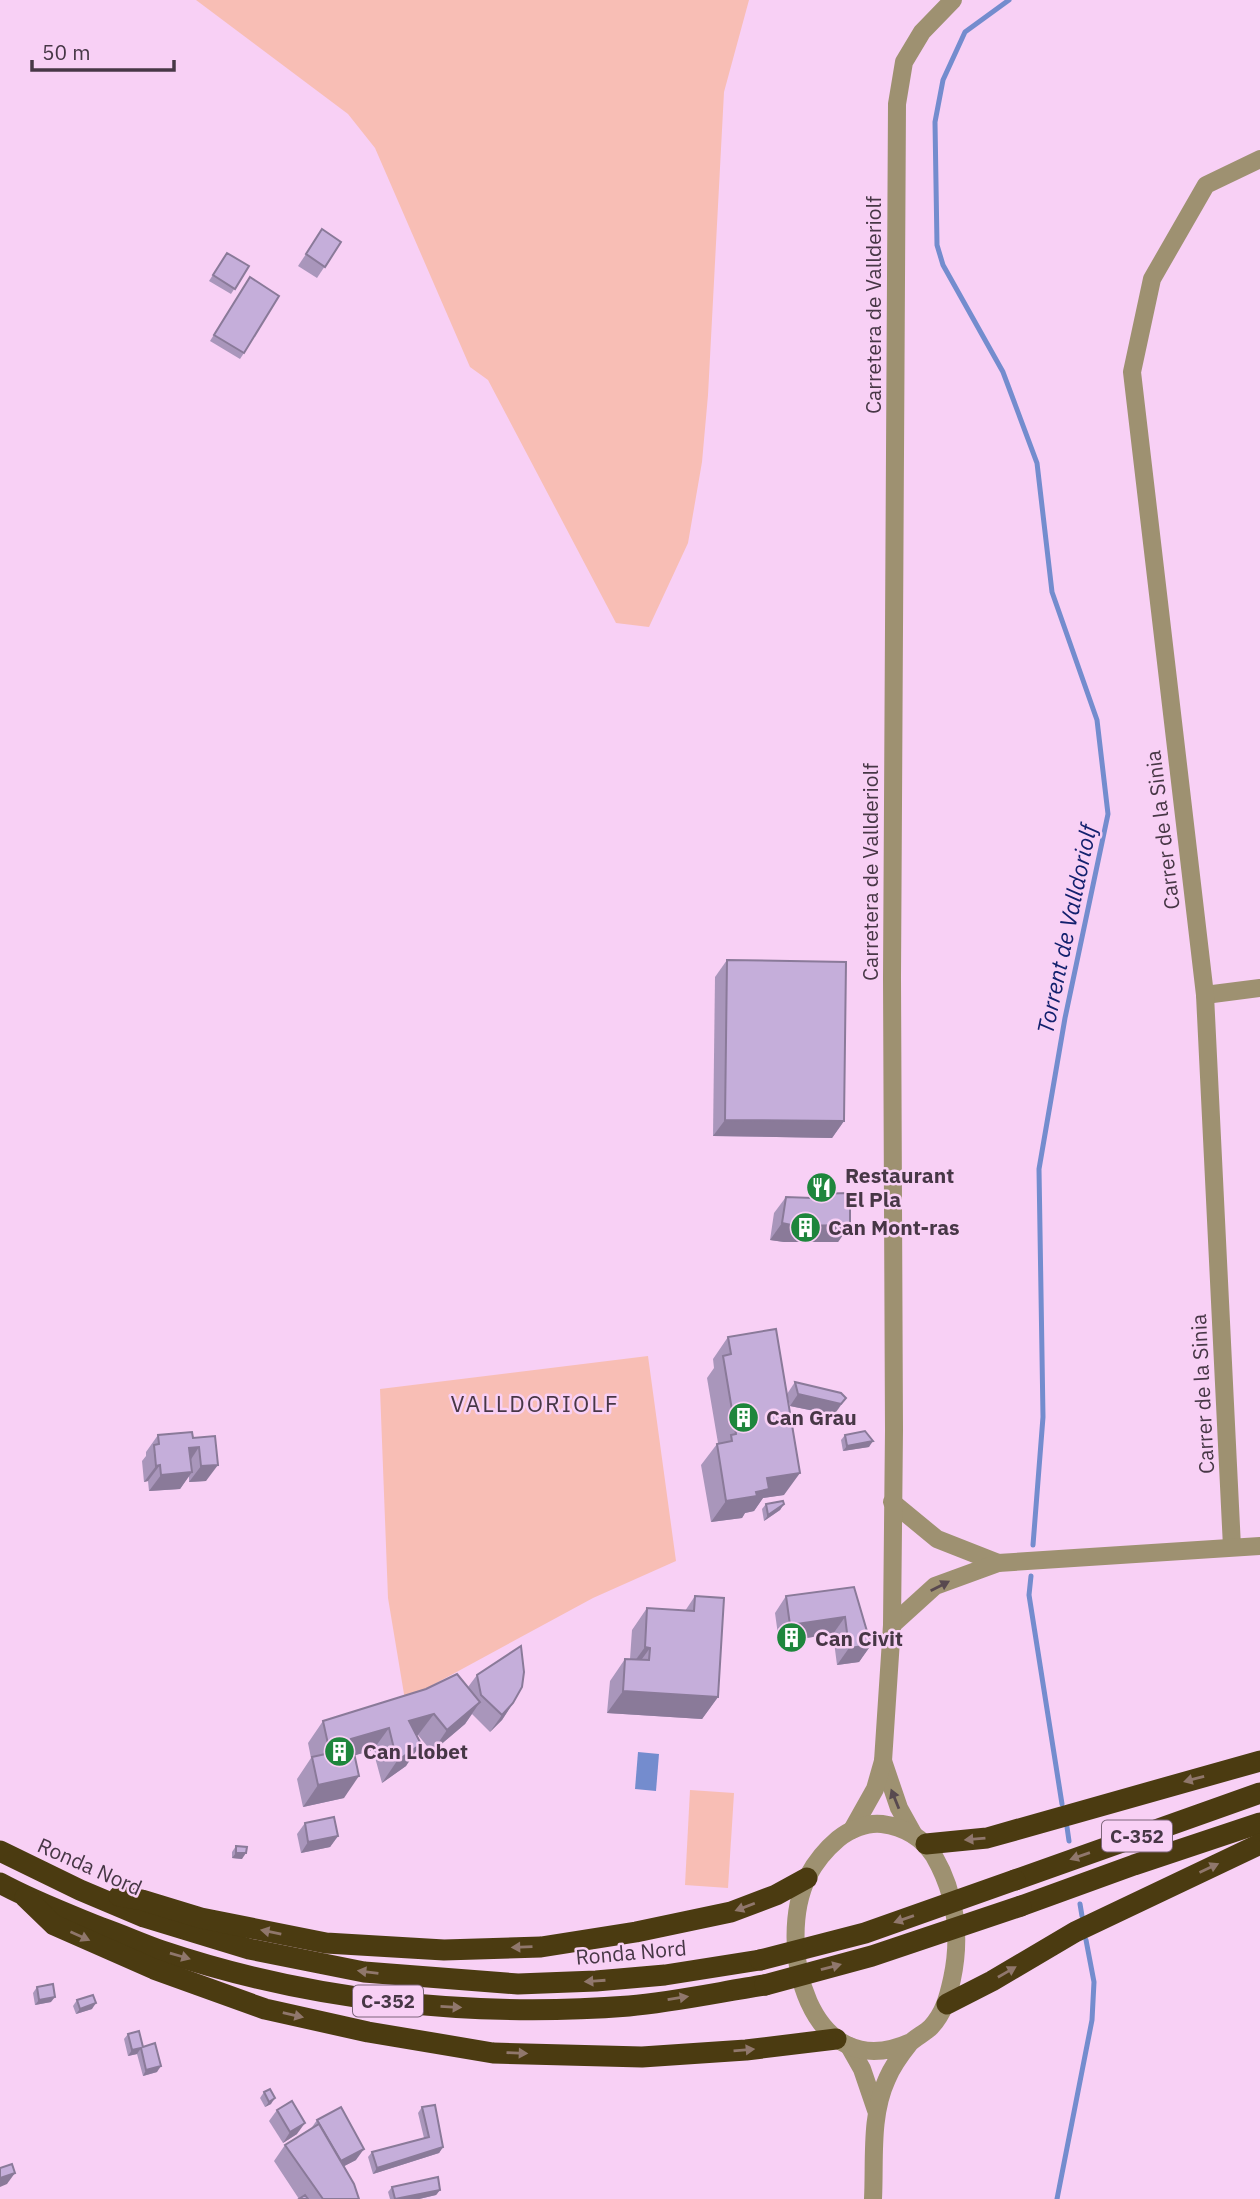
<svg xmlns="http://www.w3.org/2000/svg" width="1260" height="2199" viewBox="0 0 1260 2199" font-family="'IBM Plex Sans',sans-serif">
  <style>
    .green { fill: #f8beb5 }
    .water { fill: #748cce }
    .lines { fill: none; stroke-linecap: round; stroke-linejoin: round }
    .stream { stroke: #748cce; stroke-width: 5 }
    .minor { stroke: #9e9171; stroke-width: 18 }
    .highway { stroke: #4b3b11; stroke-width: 21 }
    .highway-bridge { stroke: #4b3b11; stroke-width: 21 }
    .wall { fill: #a996bb }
    .shaded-wall { fill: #8a7a99 }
    .building { fill: #c5aeda; stroke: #8a7a99; stroke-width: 2 }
    .oneway { fill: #58494f }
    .oneway2 { fill: #90776c }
    .labels { text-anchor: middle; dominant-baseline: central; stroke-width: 5; stroke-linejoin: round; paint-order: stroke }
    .shield { fill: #f8d0f5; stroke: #7c657a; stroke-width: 2 }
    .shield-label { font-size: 19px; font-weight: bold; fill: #473746 }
    .street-label { font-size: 21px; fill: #473746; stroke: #f8d0f5 }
    .poi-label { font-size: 21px; font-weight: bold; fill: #473746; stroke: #f8d0f5; text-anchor: start }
    .water-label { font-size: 23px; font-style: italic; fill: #13216e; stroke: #f8d0f5 }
    .neighbourhood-label { font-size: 23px; letter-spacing: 2px; fill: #473746; stroke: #f8d0f5 }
  </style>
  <rect width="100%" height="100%" fill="#f8d0f5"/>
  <!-- green -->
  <g class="green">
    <path d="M196,0H749L724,92L708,395L702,462L688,543L649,627L616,623L488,380L470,367L375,148L348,114Z"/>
    <path d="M648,1356L676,1561L593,1598L405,1700L388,1598L380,1389Z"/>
    <path d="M690,1790L734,1793L728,1888L685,1885Z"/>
  </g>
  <!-- water -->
  <path class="water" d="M638,1752L659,1754L656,1791L635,1789Z"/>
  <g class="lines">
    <!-- stream -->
    <g class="stream">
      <path d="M1009,0L965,32L943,80L935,122L937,245L943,265L1003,372L1037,463L1052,592L1097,720L1108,814L1065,1018L1039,1169L1043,1417L1033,1545"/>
      <path d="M1031,1576L1029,1595L1062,1804"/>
      <path d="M1067,1827L1069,1841"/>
      <path d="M1080,1904L1082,1916"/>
      <path d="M1057,2199L1092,2020L1094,1982L1086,1940"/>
    </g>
    <!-- minor -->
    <g class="minor">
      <path d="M1205,995L1260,988"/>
      <path d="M892,1502L937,1539L998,1563"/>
      <path d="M1232,1547L1205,995L1132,372L1152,279L1206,185L1260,159"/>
      <path d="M892,1625L935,1586L998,1563L1260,1546"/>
      <path d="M883,1761L899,1808L914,1835"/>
      <path d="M852,1830L875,1789L883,1761L892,1625L894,1430L892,978L897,104L904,62L922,32L953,0"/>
      <path d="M849,2046L862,2069L876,2110"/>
      <path d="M873,2199C875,2159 870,2116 887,2079C892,2067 902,2053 910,2043C916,2037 925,2033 931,2027C944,2013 948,1997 952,1979C961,1937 956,1894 934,1856C922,1837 904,1827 882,1824C867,1822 849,1830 838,1839C825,1850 816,1861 808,1876C774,1945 810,2088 911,2042"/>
    </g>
    <!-- highway -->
    <g class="highway">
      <path d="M926,1844L987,1838L1260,1761"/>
      <path d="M0,1851L80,1890L144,1917L249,1949L364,1972L518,1984L596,1981L665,1975L760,1960"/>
      <path d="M1015,1880L1260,1793"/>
      <path d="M0,1883C33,1901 68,1914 102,1928C122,1935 142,1944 162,1951C311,2001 472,2018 629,2006C674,2002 720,1992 765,1985"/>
      <path d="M119,1896L142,1900L201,1918L326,1943L444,1950L541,1947L636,1932L731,1912L776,1895L807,1878"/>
      <path d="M25,1897L54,1925L154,1969L265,2009L368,2032L493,2053L642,2057L746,2050L836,2039"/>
      <path d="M1021,1906L1134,1865L1260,1823"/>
      <path d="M947,2004L992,1981L1075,1932L1260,1844"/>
    </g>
    <!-- highway-bridge -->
    <g class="highway-bridge">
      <path d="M760,1960L865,1933L1015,1880"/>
      <path d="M765,1985L872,1956L1021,1906"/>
    </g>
  </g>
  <!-- wall -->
  <g class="wall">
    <path d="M322,230L341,242L317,278L298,266Z"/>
    <path d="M227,253L249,266L231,294L209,281Z"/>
    <path d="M246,283L244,353L240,359L210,341Z"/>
    <path d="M727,960L844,1121L832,1138L713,1136L715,977Z"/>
    <path d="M812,1194L850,1225L838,1242H784L770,1240L774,1213L786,1197L810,1198Z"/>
    <path d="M728,1337L784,1495L763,1498L754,1511L745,1513L742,1518L711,1522L701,1465L717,1444L718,1443L707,1378L714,1368L713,1359Z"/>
    <path d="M795,1382L834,1415L790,1406L787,1394Z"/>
    <path d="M158,1435L193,1438L215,1436L206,1481L189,1482V1476L180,1489L149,1491L148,1481L144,1482L142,1461L146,1456V1452Z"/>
    <path d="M845,1435L869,1447L843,1451L841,1440Z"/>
    <path d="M766,1504H784L780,1510L764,1521L762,1509Z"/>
    <path d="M854,1587L871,1645L859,1662L837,1665L833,1634L779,1642L775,1613L786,1596Z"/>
    <path d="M695,1596L718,1697L702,1719L607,1713L610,1681L625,1659H630L632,1630L647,1608L685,1611Z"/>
    <path d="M477,1675L513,1703L502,1720L490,1732L472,1714L465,1724L432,1752L418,1735L417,1736L406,1766L382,1783L373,1750L355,1755L344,1798L303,1807L297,1779L311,1758L308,1743L323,1721L468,1687Z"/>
    <path d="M305,1823L338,1836L330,1847L301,1853L297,1834Z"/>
    <path d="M236,1846L242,1859L232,1858V1852Z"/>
    <path d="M37,1987L51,2002L35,2005L33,1993Z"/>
    <path d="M77,2000L92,2009L76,2014L73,2006Z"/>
    <path d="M128,2034L143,2047L157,2072L143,2076L137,2054L128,2056L124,2039Z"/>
    <path d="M264,2092L271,2104L265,2107L260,2098Z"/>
    <path d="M422,2107L443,2147L439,2153L373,2174L368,2157L372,2152L424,2138L418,2113Z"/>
    <path d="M277,2110L297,2134L283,2143L269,2121Z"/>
    <path d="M317,2120L356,2160L344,2166L359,2199H299L274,2161L285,2145L310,2130Z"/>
    <path d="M392,2187L440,2190L436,2195L419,2199H390L388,2192Z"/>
  </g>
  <!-- shaded-wall -->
  <g class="shaded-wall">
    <path d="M725,1120L844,1121L832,1138L713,1136Z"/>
    <path d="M782,1223L850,1225L838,1242H784L770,1240Z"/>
    <path d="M798,1394L846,1398L834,1415L790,1406Z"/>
    <path d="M873,1441L869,1447L843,1451L847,1446Z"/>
    <path d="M199,1447L188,1464L189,1448Z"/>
    <path d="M160,1465L148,1481L144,1482L156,1466Z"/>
    <path d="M218,1465L206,1481L189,1482L201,1466Z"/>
    <path d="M192,1472L180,1489L149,1491L161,1475Z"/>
    <path d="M800,1473L784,1495L763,1498L754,1511L745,1513L742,1518L711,1522L726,1501L767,1478Z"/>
    <path d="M784,1504L780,1510L764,1521L768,1515Z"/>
    <path d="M845,1617L833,1634L779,1642L790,1625Z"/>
    <path d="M871,1645L859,1662L837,1665L849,1648Z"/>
    <path d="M645,1647L650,1648L634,1670L629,1669Z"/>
    <path d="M623,1691L718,1697L702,1719L607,1713Z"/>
    <path d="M480,1702L465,1724L432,1752L447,1730Z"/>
    <path d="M513,1703L502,1720L490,1732L502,1715Z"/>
    <path d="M434,1714L418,1735L393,1743L409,1721Z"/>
    <path d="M389,1728L373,1750L336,1761L351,1739Z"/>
    <path d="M421,1744L406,1766L382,1783L397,1761Z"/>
    <path d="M359,1776L344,1798L303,1807L318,1785Z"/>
    <path d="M338,1836L330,1847L301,1853L308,1842Z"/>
    <path d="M236,1853H246L242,1859L232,1858Z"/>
    <path d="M55,1997L51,2002L35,2005L39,2000Z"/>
    <path d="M96,2003L92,2009L76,2014L80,2009Z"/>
    <path d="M141,2048L137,2054L128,2056L132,2050Z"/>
    <path d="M161,2066L157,2072L143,2076L146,2070Z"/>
    <path d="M275,2098L271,2104L265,2107L269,2102Z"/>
    <path d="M305,2123L297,2134L283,2143L290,2132Z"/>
    <path d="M443,2147L439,2153L373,2174L377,2168Z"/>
    <path d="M364,2149L356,2160L331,2173L339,2161Z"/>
    <path d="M15,2173L7,2184L0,2187V2178Z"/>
    <path d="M440,2190L436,2195L419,2199H396Z"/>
  </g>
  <!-- building -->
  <g class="building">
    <path d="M322,229L341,242L325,267L306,254Z"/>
    <path d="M227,253L249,266L235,289L213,275Z"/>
    <path d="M250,277L279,296L244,353L214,335Z"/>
    <path d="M727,960L846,962L844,1121L725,1120Z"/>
    <path d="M850,1193V1225L796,1226L782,1223L786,1197L812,1198V1194Z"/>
    <path d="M776,1329L800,1473L767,1478L769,1489L756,1492L757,1496L726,1501L717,1444L732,1441L731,1435L736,1434L723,1356L731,1354L728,1337Z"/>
    <path d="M795,1382L841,1393L846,1398L841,1404L798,1394Z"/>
    <path d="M865,1431L873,1441L847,1446L845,1435Z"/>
    <path d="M192,1432L193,1438L215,1436L218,1465L201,1466L199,1447L189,1448L192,1472L161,1475L160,1465L156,1466L154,1445L159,1444L158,1435Z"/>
    <path d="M783,1501L784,1504L768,1515L766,1504Z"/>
    <path d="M854,1587L871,1645L849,1648L845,1617L790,1625L786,1596Z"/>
    <path d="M695,1596L724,1598L718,1697L623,1691L625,1659L649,1660L650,1648L645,1647L647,1608L694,1611Z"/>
    <path d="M521,1646L524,1672L522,1687L513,1703L502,1715L481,1695L477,1675Z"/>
    <path d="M457,1674L480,1702L447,1730L434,1714L409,1721L421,1744L397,1761L389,1728L351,1739L359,1776L318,1785L312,1757L330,1753L323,1721L426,1689Z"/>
    <path d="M334,1817L338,1836L308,1842L305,1823Z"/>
    <path d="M236,1846L247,1847L246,1853H236Z"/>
    <path d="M53,1984L55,1997L39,2000L37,1987Z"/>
    <path d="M93,1995L96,2003L80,2009L77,2000Z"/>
    <path d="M139,2031L143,2047L155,2043L161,2066L146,2070L141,2048L132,2050L128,2034Z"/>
    <path d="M270,2089L275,2098L269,2102L264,2092Z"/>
    <path d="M292,2101L305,2123L290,2132L277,2110Z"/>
    <path d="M435,2105L443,2147L377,2168L372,2152L429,2137L422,2107Z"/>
    <path d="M341,2107L364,2149L341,2161L317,2120Z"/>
    <path d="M319,2124L354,2184L359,2199H323L285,2145Z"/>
    <path d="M12,2164L15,2173L0,2178V2168Z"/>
    <path d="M438,2177L440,2190L395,2199L392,2187Z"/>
    <path d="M305,2195L308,2199H299Z"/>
  </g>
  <!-- one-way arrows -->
  <defs><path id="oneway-solid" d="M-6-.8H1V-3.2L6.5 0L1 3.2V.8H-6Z" transform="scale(1.75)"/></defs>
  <g class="oneway">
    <use href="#oneway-solid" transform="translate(940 1586) rotate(-27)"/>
    <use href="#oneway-solid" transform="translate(895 1799) rotate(-112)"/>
  </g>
  <g class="oneway2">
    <use href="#oneway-solid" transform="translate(1194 1779) rotate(165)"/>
    <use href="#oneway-solid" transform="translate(975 1839) rotate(175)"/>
    <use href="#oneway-solid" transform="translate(1080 1856) rotate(161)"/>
    <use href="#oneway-solid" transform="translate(1209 1868) rotate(-25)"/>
    <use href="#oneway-solid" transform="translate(745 1907) rotate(159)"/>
    <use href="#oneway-solid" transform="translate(904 1919) rotate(161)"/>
    <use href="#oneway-solid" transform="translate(271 1932) rotate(-169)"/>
    <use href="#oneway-solid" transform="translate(80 1936) rotate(24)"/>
    <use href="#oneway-solid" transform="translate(522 1947) rotate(178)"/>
    <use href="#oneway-solid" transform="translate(180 1956) rotate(16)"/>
    <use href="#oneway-solid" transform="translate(831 1967) rotate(-15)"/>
    <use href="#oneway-solid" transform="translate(368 1972) rotate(-173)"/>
    <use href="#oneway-solid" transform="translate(1007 1972) rotate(-30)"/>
    <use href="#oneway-solid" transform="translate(595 1981) rotate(176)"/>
    <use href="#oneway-solid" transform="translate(678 1998) rotate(-9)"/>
    <use href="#oneway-solid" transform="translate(451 2007) rotate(3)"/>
    <use href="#oneway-solid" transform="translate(293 2015) rotate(13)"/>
    <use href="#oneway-solid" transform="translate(744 2050) rotate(-5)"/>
    <use href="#oneway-solid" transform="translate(517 2053) rotate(2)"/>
  </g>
  <!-- icons -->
  <defs>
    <symbol id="restaurant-disc" viewBox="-11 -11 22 22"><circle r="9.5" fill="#1e863c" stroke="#f8d0f5"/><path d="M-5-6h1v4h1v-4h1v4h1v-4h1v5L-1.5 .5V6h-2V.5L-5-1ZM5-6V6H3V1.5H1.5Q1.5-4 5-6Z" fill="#fff"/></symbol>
    <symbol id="building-disc" viewBox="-11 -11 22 22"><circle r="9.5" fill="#1e863c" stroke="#f8d0f5"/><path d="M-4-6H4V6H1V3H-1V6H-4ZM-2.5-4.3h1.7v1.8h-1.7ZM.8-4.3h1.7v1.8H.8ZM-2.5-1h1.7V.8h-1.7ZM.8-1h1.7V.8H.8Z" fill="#fff"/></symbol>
  </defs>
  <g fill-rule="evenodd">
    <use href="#restaurant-disc" x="804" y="1170" width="35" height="35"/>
    <use href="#building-disc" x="788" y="1210" width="35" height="35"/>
    <use href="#building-disc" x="726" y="1400" width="35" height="35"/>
    <use href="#building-disc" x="774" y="1620" width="35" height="35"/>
    <use href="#building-disc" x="322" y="1734" width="35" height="35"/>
  </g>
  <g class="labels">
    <!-- shield labels -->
    <g class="shield">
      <rect x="1102" y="1820.5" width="70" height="31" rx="5"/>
      <rect x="353" y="1985.5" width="70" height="31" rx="5"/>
    </g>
    <g class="shield-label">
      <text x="1137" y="1836">C-352</text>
      <text x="388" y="2001">C-352</text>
    </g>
    <!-- street labels -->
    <g class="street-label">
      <text transform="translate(873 305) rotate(-90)">Carretera de Vallderiolf</text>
      <text transform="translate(1162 830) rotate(-97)">Carrer de la Sinia</text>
      <text transform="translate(870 872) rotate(-90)">Carretera de Vallderiolf</text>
      <text transform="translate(1202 1394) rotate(-93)">Carrer de la Sinia</text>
      <text transform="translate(90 1866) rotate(24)">Ronda Nord</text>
      <text transform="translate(631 1952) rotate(-5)">Ronda Nord</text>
    </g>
    <!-- poi labels -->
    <g class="poi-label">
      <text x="845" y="1175">Restaurant<tspan x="845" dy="24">El Pla</tspan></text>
      <text x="828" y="1227">Can Mont-ras</text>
      <text x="766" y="1417">Can Grau</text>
      <text x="815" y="1638">Can Civit</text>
      <text x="363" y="1751">Can Llobet</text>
    </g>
    <!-- water labels -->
    <g class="water-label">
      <text transform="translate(1066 929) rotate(-78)">Torrent de Valldoriolf</text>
    </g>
    <!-- neighbourhood labels -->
    <g class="neighbourhood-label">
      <text x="535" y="1403">VALLDORIOLF</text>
    </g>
  </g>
  <!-- scale -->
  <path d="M32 60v10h142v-10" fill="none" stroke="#473746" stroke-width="3.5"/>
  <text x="42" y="60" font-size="21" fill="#473746" stroke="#f8d0f5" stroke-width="5" paint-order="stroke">50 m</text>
</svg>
